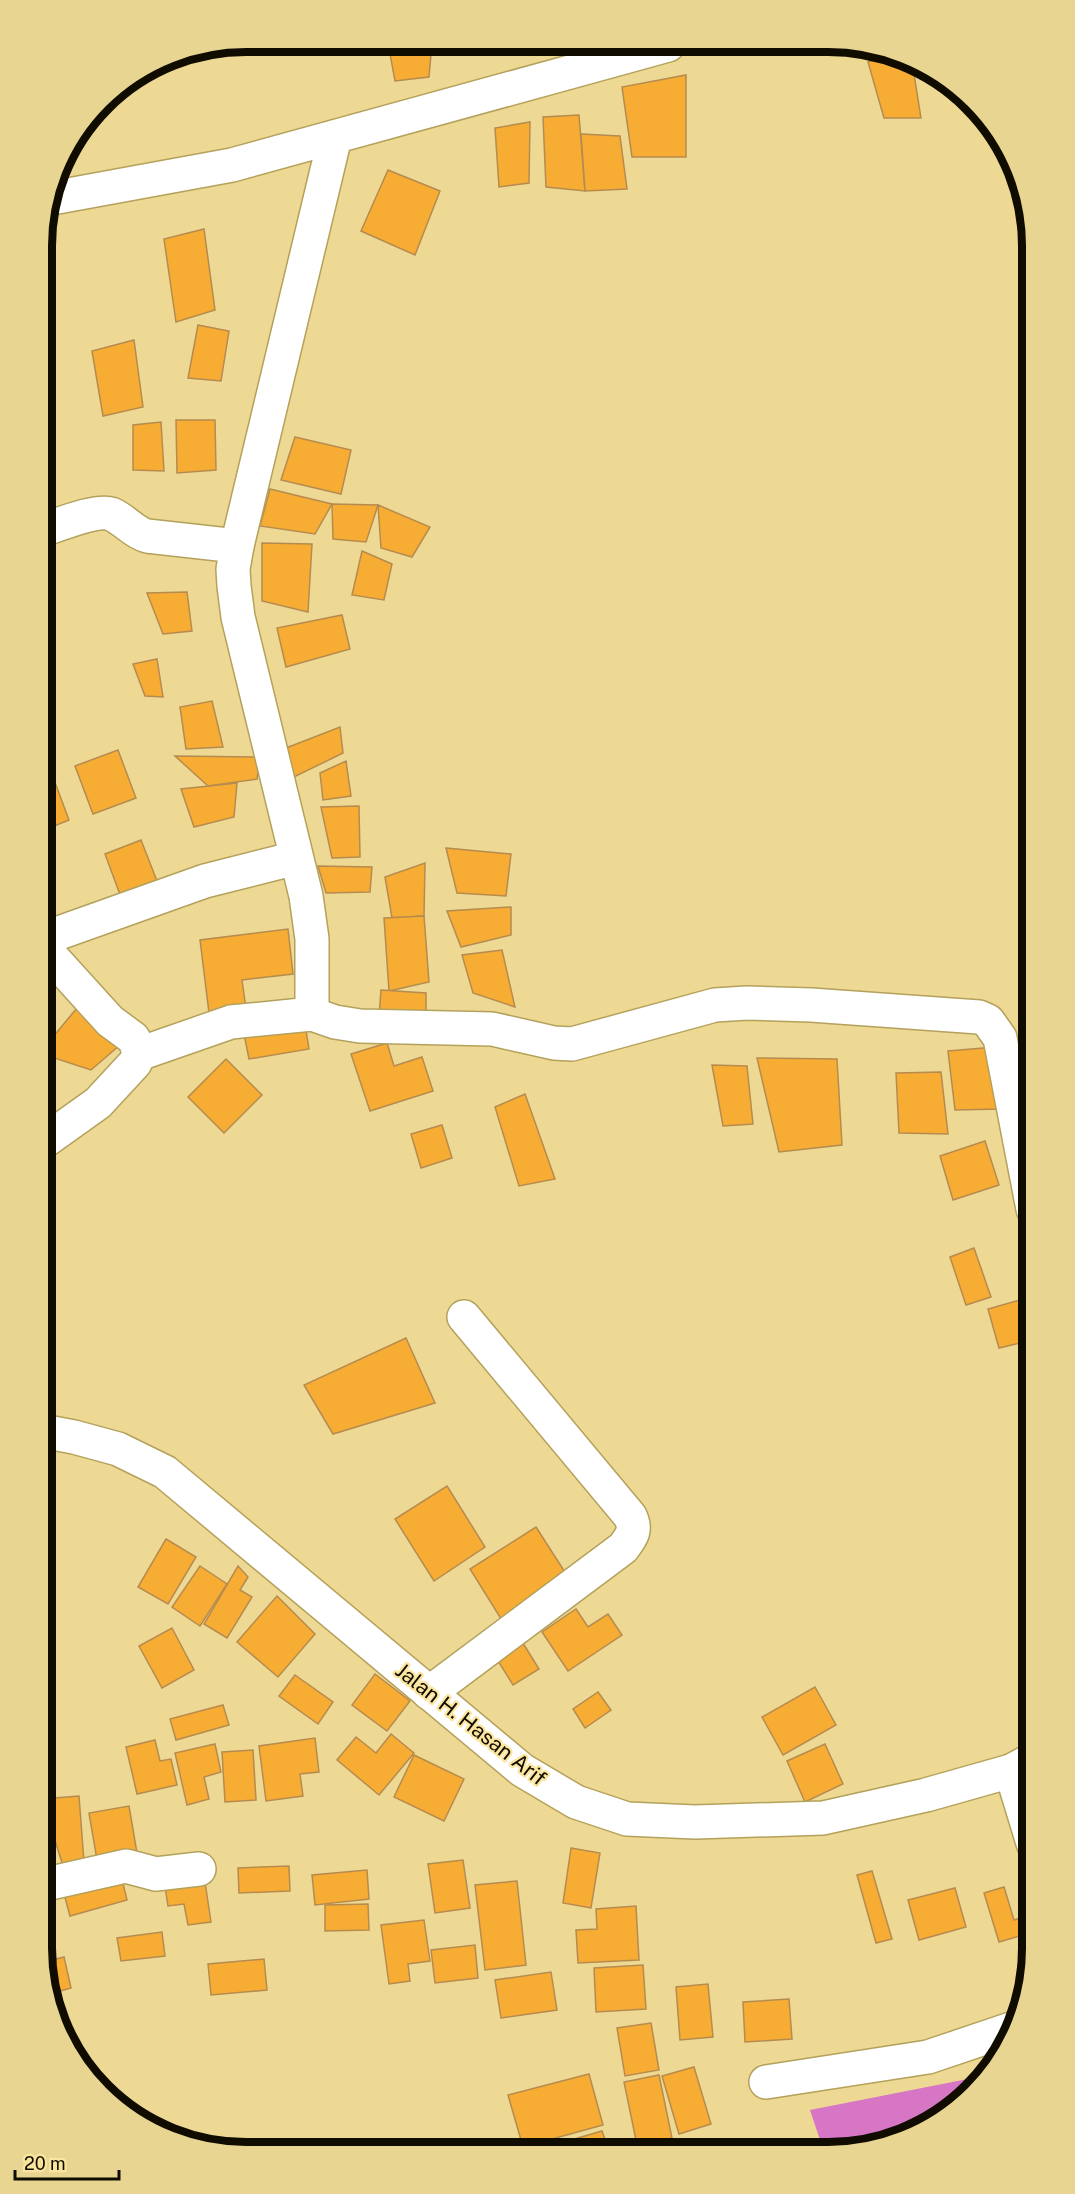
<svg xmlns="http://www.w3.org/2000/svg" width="1075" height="2194" viewBox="0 0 1075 2194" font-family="'Public Sans',sans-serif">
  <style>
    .forest { fill: #d676c5 }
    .building { fill: #f7ac33; stroke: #b68b50; stroke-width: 1.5 }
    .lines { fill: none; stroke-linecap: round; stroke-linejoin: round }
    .street-casing { stroke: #b4a15b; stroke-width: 36 }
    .secondary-casing { stroke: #b4a15b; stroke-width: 36 }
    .street { stroke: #fff; stroke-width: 33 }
    .secondary { stroke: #fff; stroke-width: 33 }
    .labels { text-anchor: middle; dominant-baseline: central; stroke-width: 4.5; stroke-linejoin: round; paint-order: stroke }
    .street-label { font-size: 21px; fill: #110c00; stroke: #fbe69f }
    .rim { fill: none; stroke: #110c00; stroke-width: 8 }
  </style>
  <rect width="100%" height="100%" fill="#edd993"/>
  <!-- forest -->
  <path class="forest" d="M988,2075L942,2117L894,2141L824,2152L810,2110Z"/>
  <!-- building -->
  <g class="building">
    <path d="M388,43H432L429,77L395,81Z"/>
    <path d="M887,55L913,68L921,118H884L868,62Z"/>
    <path d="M686,75V157H632L622,87Z"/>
    <path d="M579,115L585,191L546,187L543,117Z"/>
    <path d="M530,122L529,183L499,187L495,128Z"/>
    <path d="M581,134L620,136L627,189L585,191Z"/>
    <path d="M388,170L440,191L415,255L361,231Z"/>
    <path d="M204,229L215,310L176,322L164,239Z"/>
    <path d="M42,258L51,331L42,333Z"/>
    <path d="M198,325L229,331L221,381L188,378Z"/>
    <path d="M134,340L143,407L103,416L92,351Z"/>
    <path d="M176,420H215L216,470L177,473Z"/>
    <path d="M161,422L164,471L133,470V425Z"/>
    <path d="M295,437L351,450L341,494L281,480Z"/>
    <path d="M270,489L332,504L315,534L260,526Z"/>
    <path d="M332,504L378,505L366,542L333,539Z"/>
    <path d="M378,505L430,527L412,557L381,548Z"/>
    <path d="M262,543L312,544L308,612L262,601Z"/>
    <path d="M362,551L392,564L384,600L352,595Z"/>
    <path d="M187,592L192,631L163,634L147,593Z"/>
    <path d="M342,615L350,649L286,667L277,628Z"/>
    <path d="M42,649H50L52,700H42Z"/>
    <path d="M157,659L163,697L145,696L133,664Z"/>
    <path d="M212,701L223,747L186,749L180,707Z"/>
    <path d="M42,704H49L50,747L42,748Z"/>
    <path d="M340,727L343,753L294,777L286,748Z"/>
    <path d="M118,750L136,798L93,814L75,766Z"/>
    <path d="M175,756L260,757L257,779L208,786Z"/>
    <path d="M346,761L351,796L323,800L320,773Z"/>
    <path d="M53,777L69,820L42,831V781Z"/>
    <path d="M237,783L234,817L194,827L181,789Z"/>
    <path d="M359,806L360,857L332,858L321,807Z"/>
    <path d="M141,840L159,886L122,900L105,854Z"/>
    <path d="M446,848L511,854L506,896L457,893Z"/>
    <path d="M425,863L424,916L392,918L385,877Z"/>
    <path d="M318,866L372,867L370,892L326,893Z"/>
    <path d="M511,907V935L461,947L447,911Z"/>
    <path d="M424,916L429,982L389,991L384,918Z"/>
    <path d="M288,929L293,974L242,980L247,1016L210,1021L200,940Z"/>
    <path d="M502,950L515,1007L473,993L462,955Z"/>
    <path d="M381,990L426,993V1018L379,1017Z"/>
    <path d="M82,1002L120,1045L91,1070L42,1054V1050Z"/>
    <path d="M304,1018L309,1049L249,1059L243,1029Z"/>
    <path d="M387,1043L394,1066L422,1057L433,1091L370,1111L351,1054Z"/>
    <path d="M995,1047L1002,1109L955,1110L948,1051Z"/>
    <path d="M757,1058L837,1059L842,1145L779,1152Z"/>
    <path d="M226,1059L262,1095L224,1133L188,1097Z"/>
    <path d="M712,1065L747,1066L753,1124L723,1126Z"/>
    <path d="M941,1072L948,1134L899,1133L896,1073Z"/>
    <path d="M525,1094L555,1179L519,1186L495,1107Z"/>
    <path d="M442,1125L452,1158L421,1168L411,1134Z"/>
    <path d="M985,1141L999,1185L953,1200L940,1156Z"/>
    <path d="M974,1248L991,1297L966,1305L950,1257Z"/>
    <path d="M1030,1297L1033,1307V1340L999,1348L988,1309Z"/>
    <path d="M406,1338L435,1403L333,1434L304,1385Z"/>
    <path d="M447,1486L485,1547L434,1581L395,1519Z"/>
    <path d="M536,1527L570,1580L503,1622L470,1569Z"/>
    <path d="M166,1539L196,1557L168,1604L138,1587Z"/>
    <path d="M200,1566L227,1584L200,1626L172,1607Z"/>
    <path d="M238,1566L248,1577L240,1590L252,1597L227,1638L204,1624Z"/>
    <path d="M277,1596L315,1634L278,1677L237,1642Z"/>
    <path d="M576,1609L588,1627L608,1614L622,1635L568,1671L542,1632Z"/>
    <path d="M172,1628L194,1670L162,1688L139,1646Z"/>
    <path d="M521,1640L539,1669L513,1685L495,1656Z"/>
    <path d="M375,1674L410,1701L387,1731L352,1705Z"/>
    <path d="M295,1675L333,1702L318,1724L279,1696Z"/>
    <path d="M815,1687L836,1725L783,1755L762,1717Z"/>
    <path d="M598,1692L611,1710L585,1728L573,1709Z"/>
    <path d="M223,1705L229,1725L176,1740L170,1719Z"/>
    <path d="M391,1734L414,1753L379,1795L337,1760L356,1737L376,1753Z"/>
    <path d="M315,1738L319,1772L300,1774L303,1796L266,1801L259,1746Z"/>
    <path d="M155,1740L160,1761L171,1759L177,1785L137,1794L126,1747Z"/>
    <path d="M215,1744L221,1772L204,1777L209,1799L187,1805L175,1753Z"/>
    <path d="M825,1744L843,1784L805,1802L787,1761Z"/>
    <path d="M253,1750L256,1800L225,1802L222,1752Z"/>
    <path d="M414,1755L464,1779L444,1821L394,1797Z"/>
    <path d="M79,1796L84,1862L64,1869L42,1799Z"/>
    <path d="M129,1806L137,1853L97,1860L89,1813Z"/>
    <path d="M571,1848L600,1853L591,1908L563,1903Z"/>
    <path d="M463,1860L470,1908L435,1913L428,1864Z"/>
    <path d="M289,1866L290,1891L239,1893L238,1868Z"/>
    <path d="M367,1870L369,1899L315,1905L312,1875Z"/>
    <path d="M872,1871L892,1939L876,1943L857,1875Z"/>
    <path d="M121,1875L127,1900L70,1916L63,1890Z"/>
    <path d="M517,1881L526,1965L485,1970L475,1885Z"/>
    <path d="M205,1882L211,1922L188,1925L184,1904L168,1906L165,1887Z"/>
    <path d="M1004,1887L1014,1920L1033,1914V1932L999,1942L984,1893Z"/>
    <path d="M955,1888L966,1927L919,1940L908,1900Z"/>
    <path d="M368,1904L369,1930L325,1931V1905Z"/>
    <path d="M636,1906L639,1960L578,1963L576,1930L597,1929L596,1909Z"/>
    <path d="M424,1920L430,1961L408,1964L410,1981L389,1984L381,1925Z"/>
    <path d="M162,1932L165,1956L121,1961L117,1938Z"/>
    <path d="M475,1945L478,1978L435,1983L431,1950Z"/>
    <path d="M64,1957L71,1988L50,1994L44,1962Z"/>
    <path d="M264,1959L267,1990L211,1995L208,1964Z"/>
    <path d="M643,1965L646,2009L596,2012L594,1968Z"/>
    <path d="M551,1972L557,2010L501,2018L495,1980Z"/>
    <path d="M708,1984L713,2037L680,2040L676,1987Z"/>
    <path d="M789,1999L792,2039L745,2042L743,2002Z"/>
    <path d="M651,2023L659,2070L625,2076L617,2028Z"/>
    <path d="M694,2067L711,2124L679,2134L662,2076Z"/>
    <path d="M589,2074L603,2125L523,2147L508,2095Z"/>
    <path d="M659,2075L672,2138L637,2145L624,2082Z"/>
    <path d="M602,2131L609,2151H559L557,2144Z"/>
  </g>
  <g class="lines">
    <defs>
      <g id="street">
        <path d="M52,198L232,165L668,45"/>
        <path d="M42,530C58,525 97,509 111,514C124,519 133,532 147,536L237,546"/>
        <path d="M42,939L205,881L296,858"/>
        <path d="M312,1014V939L306,896L238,617L234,586L233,569L237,546L335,137"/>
        <path d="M139,1054L231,1022L312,1014L335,1022L360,1026L492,1029L554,1043L572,1044L715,1005L747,1003L811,1005L979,1017L988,1021L1000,1038L1033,1209"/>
        <path d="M42,1143L98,1103L135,1063L139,1054L136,1043L133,1038L110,1021L42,946"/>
        <path d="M429,1693L623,1548C632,1536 637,1530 630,1516L464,1317"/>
        <path d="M1011,1771L1033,1843"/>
        <path d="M42,1885L126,1866L156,1874L199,1869"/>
        <path d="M766,2082L928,2057L1017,2027"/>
      </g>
      <path id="secondary" d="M42,1431L74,1437L118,1449L165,1472L522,1770L576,1802L627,1819L695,1822L823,1818L926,1795L1011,1771L1033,1759"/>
    </defs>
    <!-- street casing -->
    <use href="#street" class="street-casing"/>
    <!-- secondary casing -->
    <use href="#secondary" class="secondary-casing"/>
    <!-- street -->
    <use href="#street" class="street"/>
    <!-- secondary -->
    <use href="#secondary" class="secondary"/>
  </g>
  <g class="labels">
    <!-- street labels -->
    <g class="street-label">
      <text transform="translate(471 1724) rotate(38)">Jalan H. Hasan Arif</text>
    </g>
  </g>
  <!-- crop -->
  <path d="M0 0H1075V2194H0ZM246 52H828A194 194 0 0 1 1022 246V1948A194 194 0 0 1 828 2142H246A194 194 0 0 1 52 1948V246A194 194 0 0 1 246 52Z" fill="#e8d592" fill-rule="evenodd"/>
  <path class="rim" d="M246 52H828A194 194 0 0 1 1022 246V1948A194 194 0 0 1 828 2142H246A194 194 0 0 1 52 1948V246A194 194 0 0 1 246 52Z"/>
  <!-- scale -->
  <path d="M15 2170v9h104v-9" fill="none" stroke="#110c00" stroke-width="3"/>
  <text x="24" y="2170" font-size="18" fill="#110c00" stroke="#fbe69f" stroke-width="4.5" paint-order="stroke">20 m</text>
</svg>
